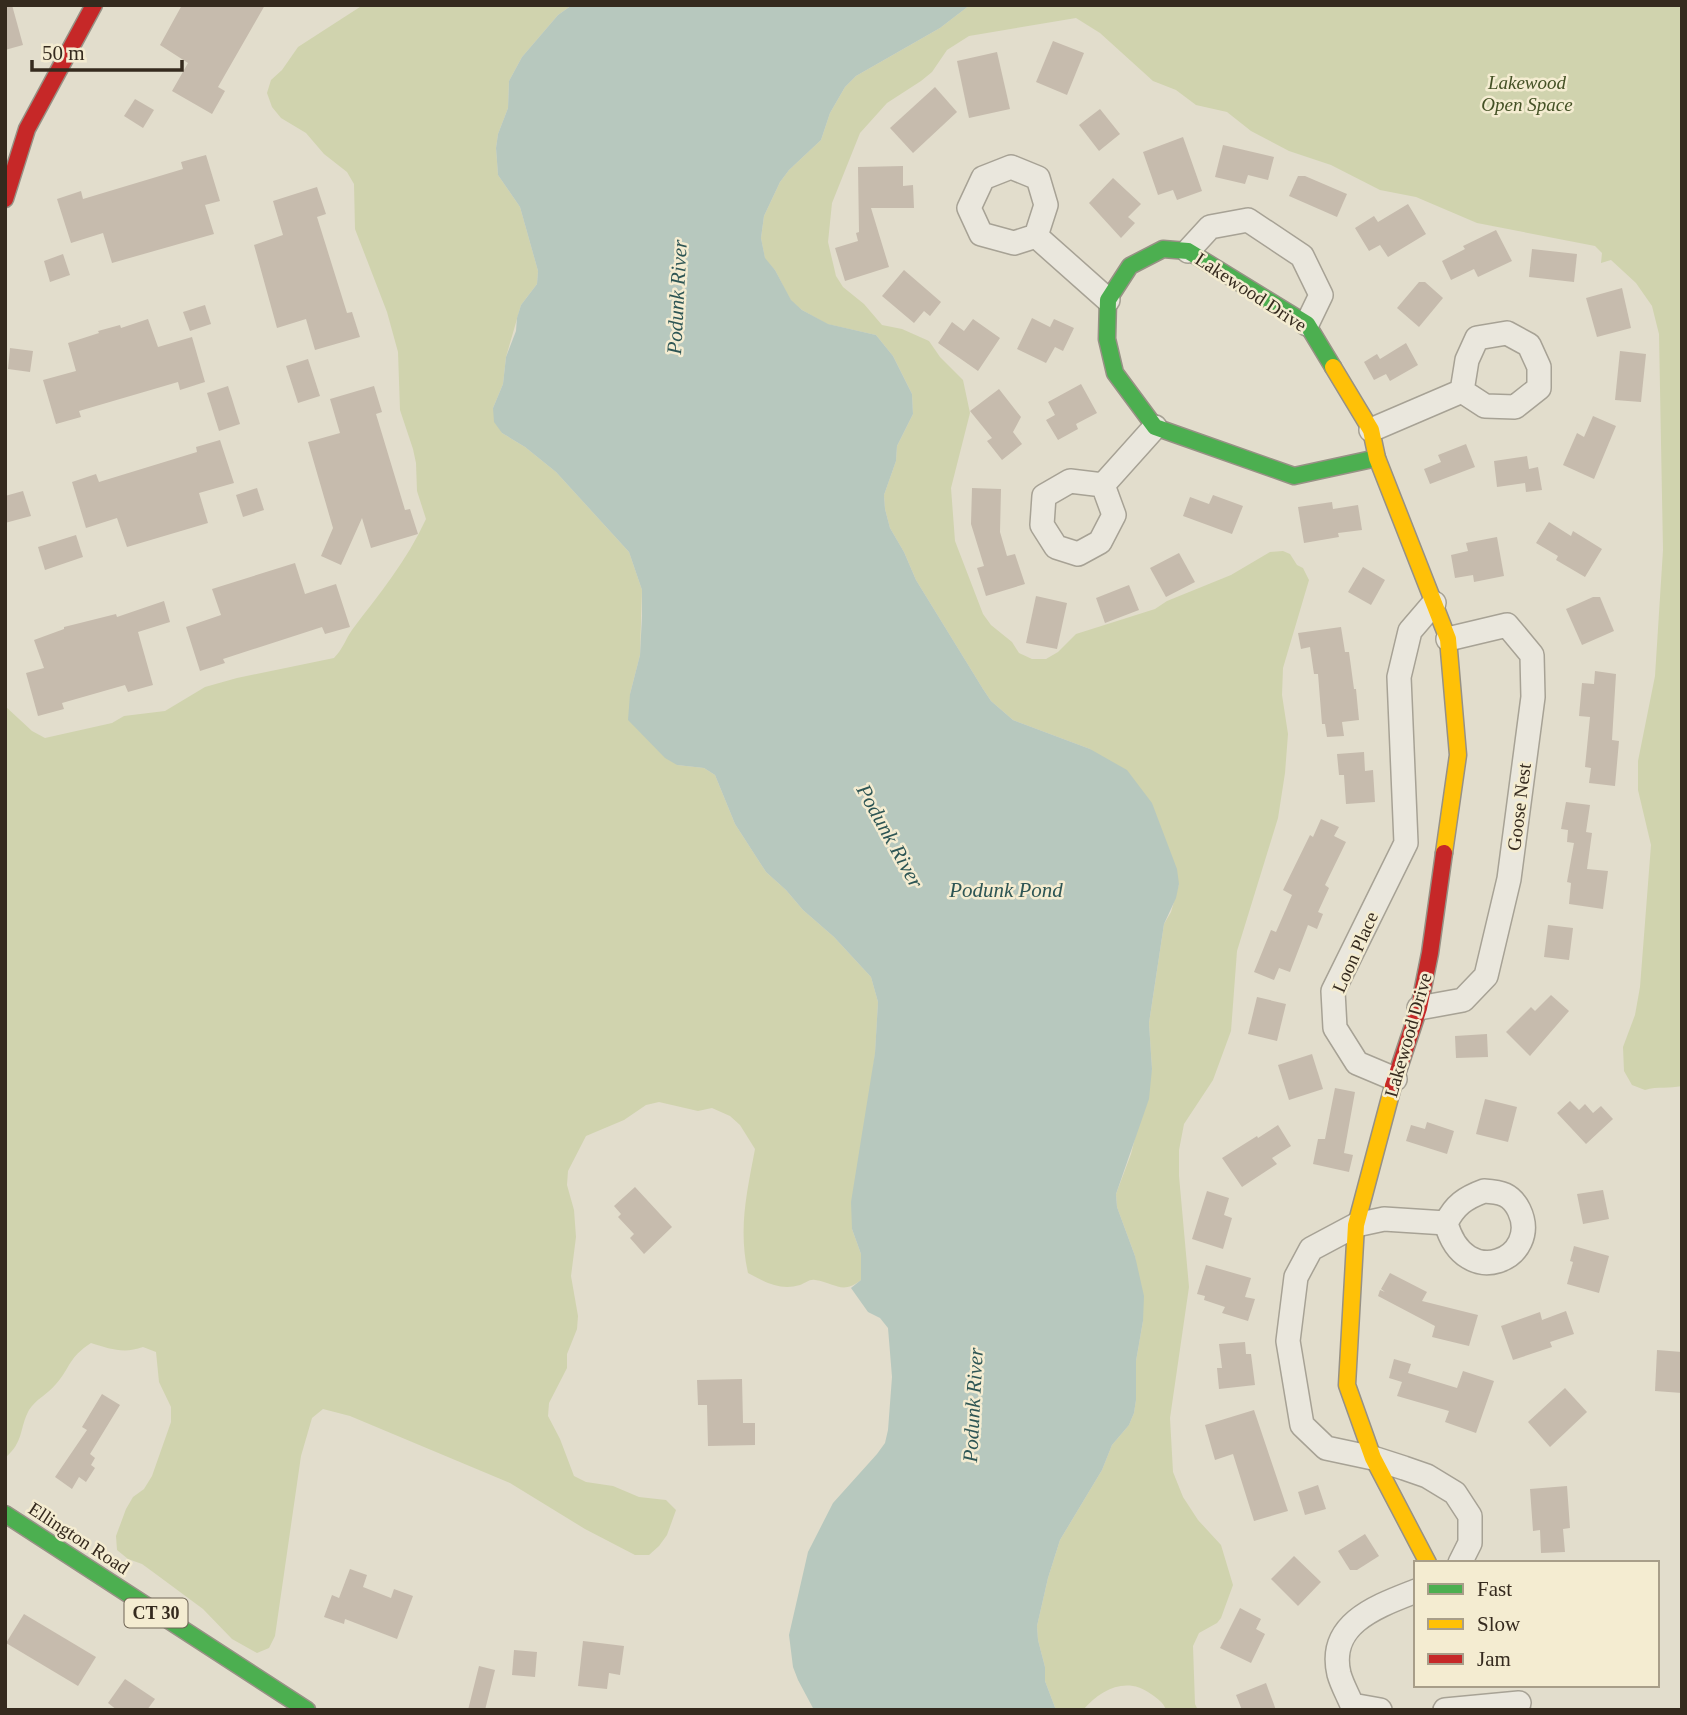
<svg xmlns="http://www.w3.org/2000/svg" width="1687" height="1715" viewBox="0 0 1687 1715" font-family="Georgia,serif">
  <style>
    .green { fill: #d0d3ae }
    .water { fill: #b7c8be }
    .building { fill: #c6bbad }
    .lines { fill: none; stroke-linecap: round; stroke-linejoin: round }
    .street-casing { stroke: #a7a295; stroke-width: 26 }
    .fast-casing { stroke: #979185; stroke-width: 19 }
    .slow-casing { stroke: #979185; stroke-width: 19 }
    .jam-casing { stroke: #979185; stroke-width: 19 }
    .street { stroke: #eae7dd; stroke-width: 23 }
    .fast { stroke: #4caf50; stroke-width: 16 }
    .slow { stroke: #ffc107; stroke-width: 16 }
    .jam { stroke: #c62828; stroke-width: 16 }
    .labels { text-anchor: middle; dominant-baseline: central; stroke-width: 5; stroke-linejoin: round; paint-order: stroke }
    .shield { fill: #f4ecd1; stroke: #6e6454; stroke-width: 2 }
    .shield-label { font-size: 18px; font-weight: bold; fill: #352a1e }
    .park-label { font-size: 19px; font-style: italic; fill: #445125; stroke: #f4ecd1 }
    .street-label { font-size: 19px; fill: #352a1e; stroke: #f4ecd1 }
    .water-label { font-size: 21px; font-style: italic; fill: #2d5554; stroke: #f4ecd1 }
  </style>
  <rect width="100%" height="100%" fill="#e2ddcc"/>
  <!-- green -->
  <g class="green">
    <path d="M363,5H572L558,15L522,57L509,81L508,108L498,134L496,148L498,175L520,207L538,271L537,284L521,305L506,357L503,384L493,408L502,433L525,447L556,472L629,552L642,590L640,655L630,694L677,765L704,768L715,775L735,824L766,872L786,890L803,910L834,937L871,977L878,1002L875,1054L852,1229L861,1254V1280C842,1295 836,1283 815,1280C809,1279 806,1283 800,1285C780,1291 765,1282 748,1273C738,1229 747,1192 755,1149L740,1125L730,1116L712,1108L698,1111L659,1102L646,1105L624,1120L586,1136L568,1171L567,1185L574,1210L576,1237L571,1276L578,1316L577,1329L567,1354V1368L549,1403L548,1416L560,1439L574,1476L586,1482L613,1486L639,1497L666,1500L676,1510L667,1535L659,1546L649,1555H635L585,1529L510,1483L350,1416L323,1409L312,1418L301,1456L275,1636L269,1648L257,1653L232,1639L203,1609L153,1572L142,1564L128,1559L117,1550L116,1536L126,1509L133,1497L144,1489L152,1476L171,1422V1407L159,1382L156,1352L143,1347C124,1354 110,1349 91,1343C68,1358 71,1367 56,1384C48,1394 36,1399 29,1410C19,1429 24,1442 5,1458V706L32,731L45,738L112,723L124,716L165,711L205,687L237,678L334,658C343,649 345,640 352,630C379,594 407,561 426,519L417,491L416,463L413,449L400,410L398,352L387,312L355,229L354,184L347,172L324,154L306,133L281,118L272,107L267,93L271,80L282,70L298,47Z"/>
    <path d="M970,5H1682V1086C1669,1089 1658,1086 1645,1090L1632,1085L1624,1071L1623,1047L1635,1015L1640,987L1651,845L1638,790V761L1655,676L1663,550L1659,334L1652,306L1636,283L1611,260L1601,263L1602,253L1595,246L1477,223L1416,197L1380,190L1331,165L1289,151L1251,131L1227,112L1196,105L1176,90L1153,81L1100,33L1076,18L969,36L947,50L932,72L921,81L887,103L860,133L832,203L828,242L836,276L843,287L864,304L882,325L902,329L929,341L940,357L963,380L970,413L951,488L955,541L983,614L991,625L1012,642L1019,653L1032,659H1046L1058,652L1076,634L1155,609L1167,601L1231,575L1270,552L1283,551L1290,554L1297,565L1303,568L1309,580L1283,668L1282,695L1288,734L1285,773L1278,818L1237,951L1231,1031L1213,1080L1184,1124L1179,1150V1176L1189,1287L1170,1418L1173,1472L1183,1497L1198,1520L1221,1545L1233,1585L1221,1618L1217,1623L1199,1633L1193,1646L1195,1704L1198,1710H1166C1163,1702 1158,1699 1151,1694C1127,1676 1101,1689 1083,1710H1056L1045,1681V1667L1038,1640L1037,1626L1048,1578L1060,1540L1102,1470L1112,1445L1129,1425L1134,1413L1136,1400V1361L1143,1321L1135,1256L1117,1207L1116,1194L1131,1154L1152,1069L1149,1023L1164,924L1171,912L1179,884L1090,749L1013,720L991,701L983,689L916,580L904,552L890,528L885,509L884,495L896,461L897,446L913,414L912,394L893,356L876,335L827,324L802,310L791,301L775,270L765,259L761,238L764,216L780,182L789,170L821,140L830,113L845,87L856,76L940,28Z"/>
  </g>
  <!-- water -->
  <path class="water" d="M572,5H970L940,28L856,76L845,87L830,113L821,140L789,170L780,182L764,216L761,238L765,258L775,270L791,300L802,310L828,324L876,335L893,356L912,394L913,414L897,446L896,461L884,495L885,509L890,528L904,552L916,580L983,689L991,701L1013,720L1090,749L1127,770L1152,803L1177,869L1179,884L1176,898L1164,924L1149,1023L1152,1069L1149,1099L1116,1194L1117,1207L1135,1256L1144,1296L1143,1321L1136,1361V1400L1134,1413L1129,1425L1112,1445L1102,1470L1060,1540L1048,1578L1037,1626L1038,1640L1045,1667V1681L1056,1710H814L798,1680L793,1667L789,1635L808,1552L833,1503L877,1454L885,1443L888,1430L892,1377L888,1328L880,1318L868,1312L851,1288L861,1280V1254L852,1229L851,1202L875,1053L878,1002L871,977L834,937L803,910L786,890L766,872L735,824L715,775L704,768L677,765L665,758L628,720L630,694L640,655L642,616V590L629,552L556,472L525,447L502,433L494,422L493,408L503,384L506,357L516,331L517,318L521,305L537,284L538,271L520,207L498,175L496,148L498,134L508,108L509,81L522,57L558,15Z"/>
  <!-- building -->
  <g class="building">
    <path d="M5,5H12L23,45L5,50Z"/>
    <path d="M182,5H265L218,87L225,91L212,114L172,91L188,63L160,45Z"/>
    <path d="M1053,41L1084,53L1067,95L1036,82Z"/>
    <path d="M997,52L1010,109L969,118L957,61Z"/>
    <path d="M935,87L957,112L913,153L890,128Z"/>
    <path d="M135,99L154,110L143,128L124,116Z"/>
    <path d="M1100,109L1120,134L1099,151L1079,125Z"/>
    <path d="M1183,137L1202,191L1177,200L1173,190L1158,195L1143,152Z"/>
    <path d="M1223,145L1274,157L1268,180L1248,175L1245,184L1215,177Z"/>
    <path d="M206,155L220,201L205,205L214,234L112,263L103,233L71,243L57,199L81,191L83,199L183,169L181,162Z"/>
    <path d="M903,166V186L913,185L914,208H871L889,267L845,281L835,248L858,241L856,233L859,232L858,167Z"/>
    <path d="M1298,176H1305L1347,194L1337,217L1289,196Z"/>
    <path d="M1113,178L1141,204L1128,217L1135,223L1121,238L1089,203Z"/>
    <path d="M317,187L326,214L317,217L347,313L352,312L360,337L315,350L306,319L277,328L254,245L283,235L273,201Z"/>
    <path d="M1408,204L1426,234L1388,257L1380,245L1369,251L1355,228L1374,216L1378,222Z"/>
    <path d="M1496,230L1512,261L1478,277L1474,269L1451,280L1442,261L1465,249L1463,246Z"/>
    <path d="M1532,249L1577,254L1574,282L1529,277Z"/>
    <path d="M63,254L70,275L50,282L44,261Z"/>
    <path d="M904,270L941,302L930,316L924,311L914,323L882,296Z"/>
    <path d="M1419,282H1425L1443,298L1419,327L1397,308Z"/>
    <path d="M1622,288L1631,328L1597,337L1586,298Z"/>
    <path d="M205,305L211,324L190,331L183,312Z"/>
    <path d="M1032,318L1050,327L1054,319L1074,328L1063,351L1055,347L1046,363L1017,349Z"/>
    <path d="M148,319L158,347L192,337L205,382L180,390L178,382L79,411L81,417L56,424L43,380L76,371L68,343L99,333L98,331L120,325L121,328Z"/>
    <path d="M973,319L1000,338L978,371L938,343L952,322L964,331Z"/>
    <path d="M1406,343L1418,365L1390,381L1386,374L1374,380L1364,362L1377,354L1380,359Z"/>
    <path d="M10,348L33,351L30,372L8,369Z"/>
    <path d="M1620,351L1646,354L1641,402L1615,400Z"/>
    <path d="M308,359L320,396L298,403L286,366Z"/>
    <path d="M1081,384L1097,413L1076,424L1078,429L1058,440L1046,420L1055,415L1048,402Z"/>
    <path d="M228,386L240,424L219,431L207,393Z"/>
    <path d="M374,386L382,412L376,414L405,510L410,509L418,534L371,548L362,518L341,565L321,556L333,528L308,442L340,433L330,399Z"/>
    <path d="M999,389L1021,417L1013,432L1022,444L1002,460L987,441L992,438L970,411Z"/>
    <path d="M1593,416L1616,426L1594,479L1563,465L1577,433L1584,437Z"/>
    <path d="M220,440L234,483L199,493L208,523L127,547L117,518L86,528L72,482L96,474L99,482L197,452L196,447Z"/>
    <path d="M1466,444L1475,467L1430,484L1424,469L1441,462L1438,455Z"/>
    <path d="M1527,456L1529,469L1538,467L1542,490L1526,492L1525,483L1497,487L1494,461Z"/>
    <path d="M257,488L264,510L243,517L236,495Z"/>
    <path d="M972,488L1001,489L1000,532L1007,556L1015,554L1025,584L986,596L977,568L984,566L971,524Z"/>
    <path d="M23,491L31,516L5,523V496Z"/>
    <path d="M1213,495L1243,506L1232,534L1183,516L1190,497L1209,504Z"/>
    <path d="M1332,502L1333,509L1358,505L1362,530L1338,533L1339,537L1304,543L1298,507Z"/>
    <path d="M1549,522L1571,536L1573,531L1602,549L1585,577L1556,560L1558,556L1536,543Z"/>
    <path d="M76,535L83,557L45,570L38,547Z"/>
    <path d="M1497,537L1504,576L1474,582L1473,575L1455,578L1451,555L1468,551L1466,543Z"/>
    <path d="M1179,553L1195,582L1166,597L1150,568Z"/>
    <path d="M295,563L305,594L336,584L350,627L325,634L322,627L223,659L225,663L200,671L186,627L221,615L212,589Z"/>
    <path d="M1363,567L1385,580L1371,605L1348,592Z"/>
    <path d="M1129,585L1139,610L1105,623L1096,598Z"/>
    <path d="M1036,596L1067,603L1057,649L1026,643Z"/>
    <path d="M1593,597H1600L1614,631L1582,645L1566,609Z"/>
    <path d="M164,601L170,622L138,632L153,685L128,692L125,685L62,703L64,709L38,716L26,673L44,668L34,640L64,629V627L116,614L117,617Z"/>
    <path d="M1341,627L1345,652H1349L1354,689H1356L1359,720L1342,722L1344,736L1327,737L1325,724H1322L1318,674H1314L1310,647L1301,649L1298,633Z"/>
    <path d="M1595,671L1616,674L1612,740L1619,741L1615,786L1589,783L1591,768L1585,767L1590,717L1579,716L1582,683L1594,684Z"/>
    <path d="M1364,752L1365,771L1373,770L1375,802L1346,804L1344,775H1339L1337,754Z"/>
    <path d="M1566,802L1590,805L1586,832L1592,833L1587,869L1608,871L1603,909L1569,904L1571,883L1567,882L1574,843L1567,842L1568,830L1561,829Z"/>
    <path d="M1321,819L1339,827L1334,836L1346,842L1325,885L1329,888L1318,912L1323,914L1317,929L1308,925L1290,972L1279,968L1274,980L1254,972L1271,930L1276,932L1292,895L1283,890L1310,835L1313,837Z"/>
    <path d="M1548,925L1573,928L1569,960L1544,957Z"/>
    <path d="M1551,995L1569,1011L1530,1056L1506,1032L1531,1007L1535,1011Z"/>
    <path d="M1257,997L1286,1004L1277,1041L1248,1034Z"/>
    <path d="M1487,1034L1488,1057L1456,1058L1455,1036Z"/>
    <path d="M1312,1054L1323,1089L1289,1100L1278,1065Z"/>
    <path d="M1335,1088L1355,1092L1344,1153L1353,1155L1349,1172L1313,1164L1318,1139H1325Z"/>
    <path d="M1485,1099L1517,1107L1508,1142L1476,1134Z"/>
    <path d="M1570,1101L1579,1110L1585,1104L1593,1113L1601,1106L1613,1119L1586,1144L1557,1113Z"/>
    <path d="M1427,1122L1454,1131L1447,1154L1406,1141L1411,1125L1425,1129Z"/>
    <path d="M1278,1125L1291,1146L1272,1158L1277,1164L1242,1187L1222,1158L1257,1136L1258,1138Z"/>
    <path d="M635,1187L672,1227L644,1254L630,1238L634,1234L618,1217L621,1214L614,1206Z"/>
    <path d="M1603,1190L1609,1219L1583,1224L1577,1194Z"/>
    <path d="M1207,1191L1229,1198L1224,1215L1232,1218L1223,1249L1192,1239Z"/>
    <path d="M1574,1246L1609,1256L1599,1293L1567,1284L1573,1262L1570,1261Z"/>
    <path d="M1206,1265L1251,1278L1245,1297L1255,1299L1248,1321L1222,1313L1225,1307L1204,1300L1205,1296L1197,1294Z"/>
    <path d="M1390,1273L1427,1292L1422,1301L1478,1315L1469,1346L1432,1337L1435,1326L1378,1296L1380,1290L1385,1292L1381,1289Z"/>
    <path d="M1566,1311L1574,1334L1550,1342L1552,1347L1513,1360L1501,1326L1540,1312L1542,1320Z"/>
    <path d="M1245,1342L1246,1354H1251L1255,1385L1219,1389L1217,1368H1222L1219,1344Z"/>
    <path d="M1657,1350L1682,1352V1393L1655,1391Z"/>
    <path d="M1394,1359L1411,1364L1408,1373L1457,1388L1463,1371L1494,1381L1476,1433L1445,1422L1449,1411L1397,1396L1402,1382L1389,1378Z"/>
    <path d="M742,1379L743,1423H755V1445L708,1446L707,1405H698L697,1380Z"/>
    <path d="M1565,1388L1587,1412L1550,1447L1528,1422Z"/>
    <path d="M102,1394L120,1405L90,1454L95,1458L91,1465L95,1468L86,1482L79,1477L72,1489L55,1477L87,1430L82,1427Z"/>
    <path d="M1254,1410L1288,1511L1254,1521L1233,1454L1215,1460L1205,1425Z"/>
    <path d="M1318,1485L1326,1509L1305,1515L1298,1492Z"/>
    <path d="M1567,1486L1570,1528L1563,1529L1565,1552L1541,1553L1540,1530L1533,1531L1530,1489Z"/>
    <path d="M1365,1534L1379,1556L1357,1570H1350L1338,1551Z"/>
    <path d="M1294,1556L1321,1582L1298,1606L1271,1579Z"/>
    <path d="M350,1569L367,1575L363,1587L391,1598L394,1589L413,1596L397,1639L345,1619L344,1624L324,1617L332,1595L339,1598Z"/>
    <path d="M1240,1608L1261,1619L1256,1629L1265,1634L1251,1663L1220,1648Z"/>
    <path d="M24,1614L96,1657L78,1686L6,1643Z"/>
    <path d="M583,1641L624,1646L620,1675L609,1673L607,1689L578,1686Z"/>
    <path d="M514,1650L537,1652L535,1677L512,1675Z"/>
    <path d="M479,1666L495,1670L485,1710H468Z"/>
    <path d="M125,1679L155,1699L147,1710H117L108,1703Z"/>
    <path d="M1266,1683L1276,1710H1242L1236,1695Z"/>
  </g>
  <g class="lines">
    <defs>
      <g id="street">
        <path d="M1036,236L1014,243L981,234L969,208L983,178L1011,167L1038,178L1046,205L1036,236L1108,300"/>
        <path d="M1188,251L1210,227L1248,220L1302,256L1321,295L1307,324"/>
        <path d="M1371,430L1462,391L1485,406L1515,407L1539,388V367L1529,345L1507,333L1477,338L1467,360L1462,391"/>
        <path d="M1103,485L1114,515L1100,542L1078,554L1056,547L1042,525L1044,496L1070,481L1103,485L1155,427"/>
        <path d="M1419,1008L1463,1000L1486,976L1509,879L1533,697L1532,655L1507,625L1448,639"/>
        <path d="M1395,1079L1357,1063L1335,1028L1333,991L1406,843L1399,677L1410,631L1434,603"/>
        <path d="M1484,1191C1501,1192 1511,1194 1519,1210C1542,1258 1465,1293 1446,1223C1455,1205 1465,1198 1484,1191Z"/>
        <path d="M1446,1223L1384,1219L1356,1225L1311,1249L1296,1277L1288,1341L1302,1425L1326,1448L1373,1458L1404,1468L1427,1476L1455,1493L1470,1516V1543L1460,1563"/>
        <path d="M1380,1710L1352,1705C1348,1695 1342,1685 1339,1674C1327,1623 1378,1606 1416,1591"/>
        <path d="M1445,1710L1519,1703"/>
      </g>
      <g id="fast">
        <path d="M1333,367L1307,324L1188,251L1163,249L1130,266L1108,300L1107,339L1115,373L1155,427L1294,476L1377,458"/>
        <path d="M5,1514L307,1710"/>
      </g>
      <g id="slow">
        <path d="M1333,367L1371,430L1377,458L1448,639L1458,755L1444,853"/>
        <path d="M1393,1086L1356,1225L1347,1385L1373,1458L1428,1563"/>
      </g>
      <g id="jam">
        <path d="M5,199L27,129L94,5"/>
        <path d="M1393,1086L1419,1008L1430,953L1444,853"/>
      </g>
    </defs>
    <!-- street casing -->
    <use href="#street" class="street-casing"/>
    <!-- fast casing -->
    <use href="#fast" class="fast-casing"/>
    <!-- slow casing -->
    <use href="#slow" class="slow-casing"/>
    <!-- jam casing -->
    <use href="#jam" class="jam-casing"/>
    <!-- street -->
    <use href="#street" class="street"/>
    <!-- fast -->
    <use href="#fast" class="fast"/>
    <!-- slow -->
    <use href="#slow" class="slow"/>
    <!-- jam -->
    <use href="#jam" class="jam"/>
  </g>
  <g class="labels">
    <!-- shield labels -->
    <rect class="shield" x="124.5" y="1598.5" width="63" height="29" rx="5"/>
    <g class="shield-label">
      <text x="156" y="1613">CT 30</text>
    </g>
    <!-- park labels -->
    <g class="park-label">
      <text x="1527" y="82">Lakewood<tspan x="1527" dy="22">Open Space</tspan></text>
    </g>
    <!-- street labels -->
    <g class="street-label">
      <text transform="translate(1251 292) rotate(33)">Lakewood Drive</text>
      <text transform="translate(1519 807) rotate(-83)">Goose Nest</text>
      <text transform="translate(1355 952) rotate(-66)">Loon Place</text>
      <text transform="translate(1408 1035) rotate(-74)">Lakewood Drive</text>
      <text transform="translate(79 1538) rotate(33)">Ellington Road</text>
    </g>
    <!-- water labels -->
    <g class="water-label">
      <text transform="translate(677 297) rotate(-87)">Podunk River</text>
      <text transform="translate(890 836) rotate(61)">Podunk River</text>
      <text x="1006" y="890">Podunk Pond</text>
      <text transform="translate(973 1405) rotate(-87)">Podunk River</text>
    </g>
  </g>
  <!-- border -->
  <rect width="1687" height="1715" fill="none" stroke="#352a1e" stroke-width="14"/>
  <!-- legend -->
  <rect x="1414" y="1561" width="245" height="126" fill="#f4ecd1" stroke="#a89e89" stroke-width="2"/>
  <rect x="1428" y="1584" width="35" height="10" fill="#4caf50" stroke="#a89e89" stroke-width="2"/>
  <text x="1477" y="1596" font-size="21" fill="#352a1e">Fast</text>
  <rect x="1428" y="1619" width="35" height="10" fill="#ffc107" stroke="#a89e89" stroke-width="2"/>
  <text x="1477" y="1631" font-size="21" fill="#352a1e">Slow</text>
  <rect x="1428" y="1654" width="35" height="10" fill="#c62828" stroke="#a89e89" stroke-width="2"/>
  <text x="1477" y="1666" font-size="21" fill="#352a1e">Jam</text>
  <!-- scale -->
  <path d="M32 60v10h150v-10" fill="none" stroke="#352a1e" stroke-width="3.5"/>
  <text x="42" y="60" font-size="21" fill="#352a1e" stroke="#f4ecd1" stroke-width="5" paint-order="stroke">50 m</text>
</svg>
